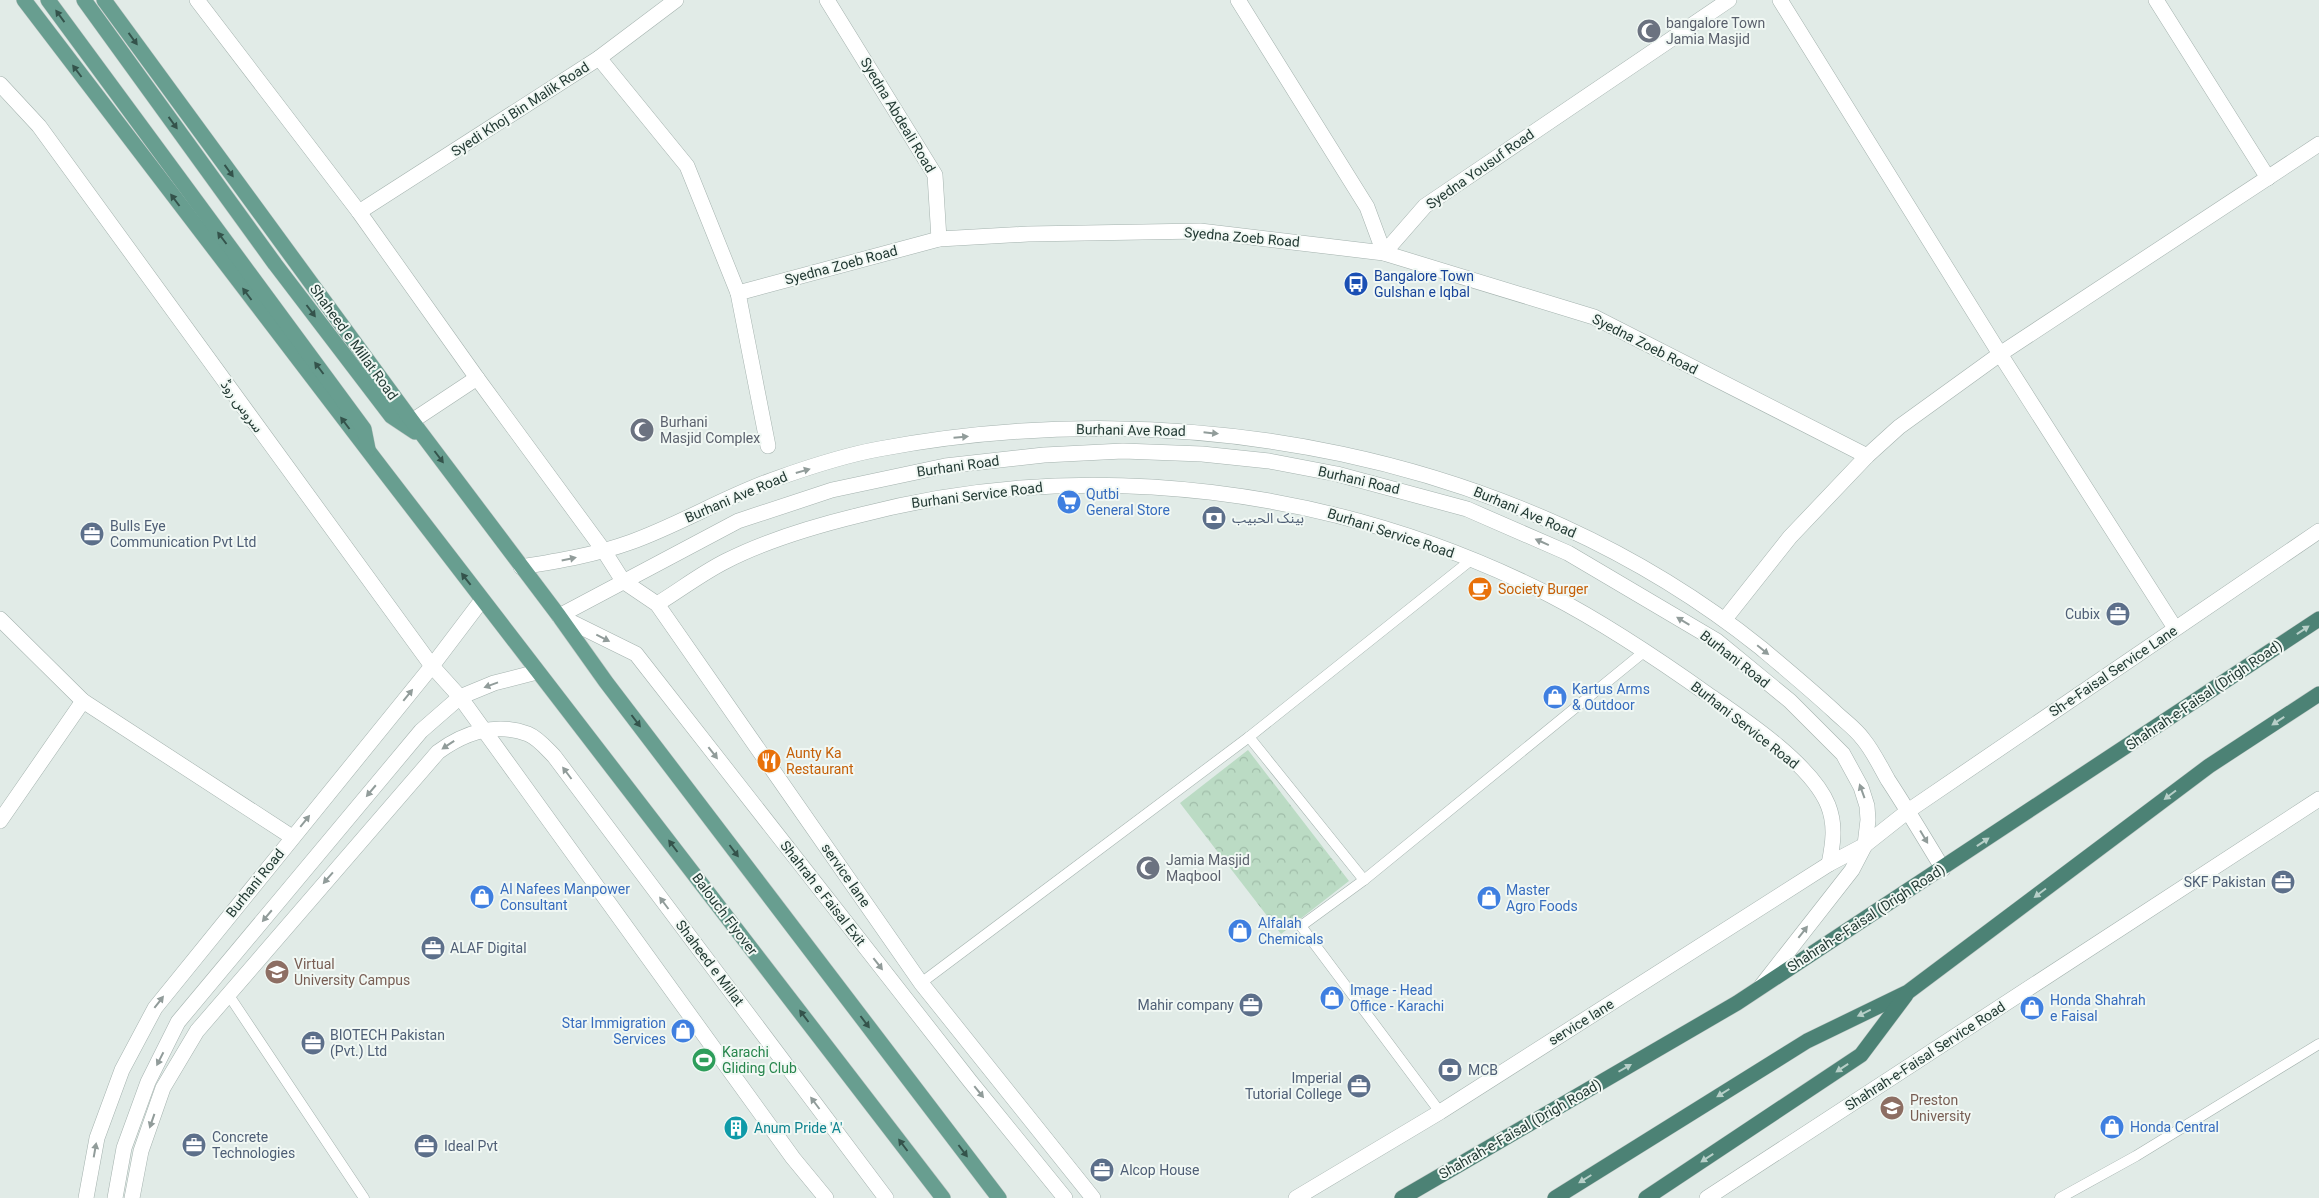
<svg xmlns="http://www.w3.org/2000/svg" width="2319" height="1198" viewBox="0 0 2319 1198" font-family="Roboto,'Noto Sans Arabic',sans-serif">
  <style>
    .forest { fill: url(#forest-crowns) }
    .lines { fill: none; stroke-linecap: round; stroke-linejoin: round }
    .service-casing { stroke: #a4b2ae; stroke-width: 11 }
    .minor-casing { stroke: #a4b2ae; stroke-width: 16 }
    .tertiary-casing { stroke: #a4b2ae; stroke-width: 16 }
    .primary-casing { stroke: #c1c8c6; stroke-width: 16 }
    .trunk-casing { stroke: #c1c8c6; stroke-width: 16 }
    .service { stroke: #fff; stroke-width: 10 }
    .minor { stroke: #fff; stroke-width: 15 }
    .tertiary { stroke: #fff; stroke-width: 15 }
    .primary { stroke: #689e90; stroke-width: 15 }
    .trunk { stroke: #4c8275; stroke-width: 15 }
    .oneway { fill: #34534b }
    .oneway2 { fill: #919c9a }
    .oneway3 { fill: #b7cfc8 }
    .labels { text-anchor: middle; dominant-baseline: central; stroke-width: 4; stroke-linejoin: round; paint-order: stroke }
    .worship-label { font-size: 14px; fill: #5b616d; stroke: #f1f8f4; text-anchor: start }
    .street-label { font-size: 14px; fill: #233a34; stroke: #f1f8f4 }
    .transit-label { font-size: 14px; fill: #164399; stroke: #f1f8f4; text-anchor: start }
    .shop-label { font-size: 14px; fill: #366cbe; stroke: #f1f8f4; text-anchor: start }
    .service-label { font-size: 14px; fill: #4e5e75; stroke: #f1f8f4; text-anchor: start }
    .food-label { font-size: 14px; fill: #c56008; stroke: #f1f8f4; text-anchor: start }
    .education-label { font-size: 14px; fill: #785e54; stroke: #f1f8f4; text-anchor: start }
    .leisure-label { font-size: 14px; fill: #27864d; stroke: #f1f8f4; text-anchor: start }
    .culture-label { font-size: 14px; fill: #0d838f; stroke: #f1f8f4; text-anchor: start }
  </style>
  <defs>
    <pattern id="forest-crowns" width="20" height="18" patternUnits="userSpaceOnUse" patternTransform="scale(1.25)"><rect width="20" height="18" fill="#bbdbc4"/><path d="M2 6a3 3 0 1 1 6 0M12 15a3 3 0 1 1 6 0" fill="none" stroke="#a0bda9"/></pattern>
  </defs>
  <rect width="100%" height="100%" fill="#e1ebe7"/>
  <!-- forest -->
  <path class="forest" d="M1248,750L1349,881L1281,934L1180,803Z"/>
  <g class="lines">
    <defs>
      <g id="service">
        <path d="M1249,737L1364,880"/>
        <path d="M921,983L1249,737L1471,560"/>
        <path d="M228,994L364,1198"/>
        <path d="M1440,1112L1301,926L1364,880L1645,651"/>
        <path d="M2060,1198L2136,1156L2319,1044"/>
      </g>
      <g id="minor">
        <path d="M197,0L359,212L477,378L604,551L623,581L657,604L921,983L1093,1198"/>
        <path d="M827,0L935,175L939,239"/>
        <path d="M1238,0L1367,207L1384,253L1425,206L1729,0"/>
        <path d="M1780,0L2000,354L2175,628"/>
        <path d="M2156,0L2268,178"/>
        <path d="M599,58L687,166L738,293"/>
        <path d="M0,84L39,126L432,666L460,697L793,1158L826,1198"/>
        <path d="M359,212L599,58L676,0"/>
        <path d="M412,421L477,378"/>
        <path d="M768,446L738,293L939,239L1028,234L1200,231L1384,253L1594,317L1867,456"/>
        <path d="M657,604C680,590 702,573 726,561C767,540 815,526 860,515C1089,455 1339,488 1550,595C1606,624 1658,659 1710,696C1745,720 1812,765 1828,805C1836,825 1833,844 1829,864"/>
        <path d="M559,616L636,654L970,1081L1065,1198"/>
        <path d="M0,619L83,701L292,837"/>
        <path d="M1725,619L1790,537L1867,456L1899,427L2000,354L2319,144"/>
        <path d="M0,821L83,701"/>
        <path d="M132,1198L141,1151L163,1088L197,1031L438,752C464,733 496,722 528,734C538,738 547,749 554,756L886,1198"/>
        <path d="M1296,1198L1440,1112L1829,864L1865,845L1908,811L2319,531"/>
        <path d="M1707,1198L2319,799"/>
      </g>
      <g id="tertiary">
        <path d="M521,567C558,561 595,555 631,542C681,524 728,495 778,478C809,467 846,455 879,449C1180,392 1518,453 1761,648C1786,669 1810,689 1834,711C1843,720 1855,728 1863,739C1873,751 1880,766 1888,780C1907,809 1925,839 1943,869"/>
        <path d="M559,616L738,521L832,490L945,466L1044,455L1123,451L1202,454L1269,461L1337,474L1467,509L1568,553L1717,641L1790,701L1843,754L1861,787L1867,806L1868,820L1865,845L1852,870L1762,985"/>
        <path d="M86,1198L97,1138L122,1070L155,1008L432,666L482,600"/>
        <path d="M115,1198L124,1148L148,1082L178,1022L421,731L460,697L494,683L537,672"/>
      </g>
      <g id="primary">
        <path d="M24,0C328,401 637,799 943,1198"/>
        <path d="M48,0L364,429L368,449"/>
        <path d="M84,0L275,264L391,416L415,432"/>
        <path d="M104,0L412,421L559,616L606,682L999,1198"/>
      </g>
      <g id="trunk">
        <path d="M1402,1198L1737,1003L2319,619"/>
        <path d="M1555,1198L1807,1041L1908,992L2209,766L2319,694"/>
        <path d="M1646,1198L1861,1055L1906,995"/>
      </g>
    </defs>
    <!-- service casing -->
    <use href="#service" class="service-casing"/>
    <!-- minor casing -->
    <use href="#minor" class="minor-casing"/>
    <!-- tertiary casing -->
    <use href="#tertiary" class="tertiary-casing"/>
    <!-- primary casing -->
    <use href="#primary" class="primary-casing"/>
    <!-- trunk casing -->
    <use href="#trunk" class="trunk-casing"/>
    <!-- service -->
    <use href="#service" class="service"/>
    <!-- minor -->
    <use href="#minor" class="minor"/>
    <!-- tertiary -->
    <use href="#tertiary" class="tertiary"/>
    <!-- primary -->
    <use href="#primary" class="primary"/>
    <!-- trunk -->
    <use href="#trunk" class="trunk"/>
  </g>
  <!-- one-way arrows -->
  <defs><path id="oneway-solid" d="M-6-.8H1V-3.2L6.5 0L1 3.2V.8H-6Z" transform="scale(1.25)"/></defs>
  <g class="oneway">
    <use href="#oneway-solid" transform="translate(60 16) rotate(-126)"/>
    <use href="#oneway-solid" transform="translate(133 39) rotate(54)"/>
    <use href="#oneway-solid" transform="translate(77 71) rotate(-127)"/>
    <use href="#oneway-solid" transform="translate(173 123) rotate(54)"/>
    <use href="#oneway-solid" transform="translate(229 171) rotate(54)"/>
    <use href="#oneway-solid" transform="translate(175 200) rotate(-127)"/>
    <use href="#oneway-solid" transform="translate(222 238) rotate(-127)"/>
    <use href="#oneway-solid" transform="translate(247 294) rotate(-127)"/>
    <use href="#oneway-solid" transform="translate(311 311) rotate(53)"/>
    <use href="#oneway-solid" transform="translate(319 368) rotate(-127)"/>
    <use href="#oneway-solid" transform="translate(345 423) rotate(-127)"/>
    <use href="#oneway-solid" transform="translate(439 457) rotate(53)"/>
    <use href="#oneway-solid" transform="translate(466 579) rotate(-128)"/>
    <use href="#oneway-solid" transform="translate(636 721) rotate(53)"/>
    <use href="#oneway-solid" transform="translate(673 846) rotate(-127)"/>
    <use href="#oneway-solid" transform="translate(734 851) rotate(53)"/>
    <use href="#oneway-solid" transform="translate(804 1016) rotate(-127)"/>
    <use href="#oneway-solid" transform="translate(865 1022) rotate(53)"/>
    <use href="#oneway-solid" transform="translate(903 1145) rotate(-127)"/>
    <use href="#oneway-solid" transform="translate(963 1151) rotate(53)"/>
  </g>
  <g class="oneway2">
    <use href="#oneway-solid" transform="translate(1211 433) rotate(6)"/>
    <use href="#oneway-solid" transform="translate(961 437) rotate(-5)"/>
    <use href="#oneway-solid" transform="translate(803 471) rotate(-16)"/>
    <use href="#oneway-solid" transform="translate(1542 542) rotate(-156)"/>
    <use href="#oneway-solid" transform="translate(569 559) rotate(-12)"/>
    <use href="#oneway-solid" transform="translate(1683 621) rotate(-149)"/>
    <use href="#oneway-solid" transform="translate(603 638) rotate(27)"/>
    <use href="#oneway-solid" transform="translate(1763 650) rotate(39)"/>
    <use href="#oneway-solid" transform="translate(491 685) rotate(160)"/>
    <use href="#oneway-solid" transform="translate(408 695) rotate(-51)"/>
    <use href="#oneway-solid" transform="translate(448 745) rotate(146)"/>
    <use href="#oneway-solid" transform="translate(713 753) rotate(52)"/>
    <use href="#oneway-solid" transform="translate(567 773) rotate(-127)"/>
    <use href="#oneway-solid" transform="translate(371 791) rotate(130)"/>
    <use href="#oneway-solid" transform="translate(1862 791) rotate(-110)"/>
    <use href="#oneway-solid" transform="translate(305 821) rotate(-51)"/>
    <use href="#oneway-solid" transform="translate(1924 837) rotate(59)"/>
    <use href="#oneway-solid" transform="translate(328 878) rotate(131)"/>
    <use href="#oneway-solid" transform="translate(664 903) rotate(-127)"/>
    <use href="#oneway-solid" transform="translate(267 916) rotate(130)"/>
    <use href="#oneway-solid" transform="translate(1803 932) rotate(-52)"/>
    <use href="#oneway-solid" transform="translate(878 964) rotate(52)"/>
    <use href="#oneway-solid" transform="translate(159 1002) rotate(-52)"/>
    <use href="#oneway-solid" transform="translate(160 1059) rotate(117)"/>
    <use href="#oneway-solid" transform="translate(979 1092) rotate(51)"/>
    <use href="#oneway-solid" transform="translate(815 1103) rotate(-127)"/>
    <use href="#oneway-solid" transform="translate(152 1121) rotate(109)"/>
    <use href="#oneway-solid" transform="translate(95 1150) rotate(-80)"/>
  </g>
  <g class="oneway3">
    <use href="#oneway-solid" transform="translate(2303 630) rotate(-34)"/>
    <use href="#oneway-solid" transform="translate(2278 721) rotate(147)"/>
    <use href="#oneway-solid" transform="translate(2170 795) rotate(143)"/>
    <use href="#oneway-solid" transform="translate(1983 842) rotate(-34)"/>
    <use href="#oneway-solid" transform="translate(2040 893) rotate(143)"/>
    <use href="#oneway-solid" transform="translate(1864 1013) rotate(154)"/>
    <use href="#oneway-solid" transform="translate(1625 1068) rotate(-30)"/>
    <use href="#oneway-solid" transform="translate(1842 1068) rotate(146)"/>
    <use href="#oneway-solid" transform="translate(1723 1093) rotate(148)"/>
    <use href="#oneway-solid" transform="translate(1707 1158) rotate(147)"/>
    <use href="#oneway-solid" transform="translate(1585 1179) rotate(148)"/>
  </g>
  <!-- icons -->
  <defs>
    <symbol id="mosque-disc" viewBox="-11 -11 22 22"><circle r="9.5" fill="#6b7280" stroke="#f1f8f4"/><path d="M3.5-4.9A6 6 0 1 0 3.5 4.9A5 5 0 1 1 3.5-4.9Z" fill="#fff"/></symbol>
    <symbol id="bus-disc" viewBox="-11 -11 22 22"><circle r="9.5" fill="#1a4fb4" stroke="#f1f8f4"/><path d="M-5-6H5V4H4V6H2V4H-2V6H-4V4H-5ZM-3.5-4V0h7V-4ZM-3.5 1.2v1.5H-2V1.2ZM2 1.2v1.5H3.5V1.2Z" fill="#fff"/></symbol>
    <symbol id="supermarket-disc" viewBox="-11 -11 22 22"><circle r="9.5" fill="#3f7fe0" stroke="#f1f8f4"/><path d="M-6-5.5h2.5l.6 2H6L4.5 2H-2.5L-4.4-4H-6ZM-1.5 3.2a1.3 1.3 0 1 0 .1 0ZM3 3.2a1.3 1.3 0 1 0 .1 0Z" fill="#fff"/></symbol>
    <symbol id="bank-disc" viewBox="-11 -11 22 22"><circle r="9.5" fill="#5c6f8a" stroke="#f1f8f4"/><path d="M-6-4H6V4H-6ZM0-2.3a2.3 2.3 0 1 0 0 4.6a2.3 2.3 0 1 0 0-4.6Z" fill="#fff"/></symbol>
    <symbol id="office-disc" viewBox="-11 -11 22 22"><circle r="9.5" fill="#5c6f8a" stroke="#f1f8f4"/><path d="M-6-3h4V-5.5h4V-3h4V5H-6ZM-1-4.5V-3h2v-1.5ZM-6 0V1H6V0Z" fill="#fff"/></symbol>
    <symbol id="cafe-disc" viewBox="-11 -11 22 22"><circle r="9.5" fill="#e8710a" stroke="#f1f8f4"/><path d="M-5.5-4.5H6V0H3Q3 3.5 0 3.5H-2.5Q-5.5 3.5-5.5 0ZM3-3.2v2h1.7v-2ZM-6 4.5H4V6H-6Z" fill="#fff"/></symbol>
    <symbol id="shop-disc" viewBox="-11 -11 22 22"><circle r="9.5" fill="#3f7fe0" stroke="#f1f8f4"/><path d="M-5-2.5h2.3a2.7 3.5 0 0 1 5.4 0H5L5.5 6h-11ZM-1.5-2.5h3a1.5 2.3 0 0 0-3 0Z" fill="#fff"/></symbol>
    <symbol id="restaurant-disc" viewBox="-11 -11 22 22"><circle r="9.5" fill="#e8710a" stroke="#f1f8f4"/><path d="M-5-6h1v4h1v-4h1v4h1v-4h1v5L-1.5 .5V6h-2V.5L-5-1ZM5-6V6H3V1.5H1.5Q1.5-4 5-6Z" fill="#fff"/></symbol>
    <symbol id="university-disc" viewBox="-11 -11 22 22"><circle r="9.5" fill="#8d6e63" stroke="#f1f8f4"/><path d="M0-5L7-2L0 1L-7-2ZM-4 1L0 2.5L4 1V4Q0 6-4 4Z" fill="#fff"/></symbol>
    <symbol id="stadium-disc" viewBox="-11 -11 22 22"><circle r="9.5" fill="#2e9e5b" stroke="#f1f8f4"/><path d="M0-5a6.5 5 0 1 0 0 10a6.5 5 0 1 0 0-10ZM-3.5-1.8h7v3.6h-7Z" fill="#fff"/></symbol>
    <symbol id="building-disc" viewBox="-11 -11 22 22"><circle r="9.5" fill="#0f9aa8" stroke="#f1f8f4"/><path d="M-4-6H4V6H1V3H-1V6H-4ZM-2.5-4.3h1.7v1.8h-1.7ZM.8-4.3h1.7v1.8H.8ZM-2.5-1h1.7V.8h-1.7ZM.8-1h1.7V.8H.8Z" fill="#fff"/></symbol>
  </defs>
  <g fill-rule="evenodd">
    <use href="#mosque-disc" x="1635" y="17" width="28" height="28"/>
    <use href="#bus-disc" x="1342" y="270" width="28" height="28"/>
    <use href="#mosque-disc" x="628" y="416" width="28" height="28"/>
    <use href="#supermarket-disc" x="1055" y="488" width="28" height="28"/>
    <use href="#bank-disc" x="1200" y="504" width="28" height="28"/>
    <use href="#office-disc" x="78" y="520" width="28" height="28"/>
    <use href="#cafe-disc" x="1466" y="575" width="28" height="28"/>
    <use href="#office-disc" x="2104" y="600" width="28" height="28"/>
    <use href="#shop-disc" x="1541" y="683" width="28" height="28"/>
    <use href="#restaurant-disc" x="755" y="747" width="28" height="28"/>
    <use href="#mosque-disc" x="1134" y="854" width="28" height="28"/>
    <use href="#office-disc" x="2269" y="868" width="28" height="28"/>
    <use href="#shop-disc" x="468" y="883" width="28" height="28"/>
    <use href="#shop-disc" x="1475" y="884" width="28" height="28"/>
    <use href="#shop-disc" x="1226" y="917" width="28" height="28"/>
    <use href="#office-disc" x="419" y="934" width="28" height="28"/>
    <use href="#university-disc" x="263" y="958" width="28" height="28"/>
    <use href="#shop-disc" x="1318" y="984" width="28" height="28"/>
    <use href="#office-disc" x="1237" y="991" width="28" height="28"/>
    <use href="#shop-disc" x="2018" y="994" width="28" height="28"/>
    <use href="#shop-disc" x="669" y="1017" width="28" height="28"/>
    <use href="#office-disc" x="299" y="1029" width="28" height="28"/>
    <use href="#stadium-disc" x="690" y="1046" width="28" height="28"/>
    <use href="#bank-disc" x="1436" y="1056" width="28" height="28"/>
    <use href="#office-disc" x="1345" y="1072" width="28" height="28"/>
    <use href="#university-disc" x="1878" y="1094" width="28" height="28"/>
    <use href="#shop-disc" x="2098" y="1113" width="28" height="28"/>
    <use href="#building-disc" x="722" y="1114" width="28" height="28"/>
    <use href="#office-disc" x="180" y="1131" width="28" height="28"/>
    <use href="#office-disc" x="412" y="1132" width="28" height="28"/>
    <use href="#office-disc" x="1088" y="1156" width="28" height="28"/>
  </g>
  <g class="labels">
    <!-- worship labels -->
    <g class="worship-label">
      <text x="1666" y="23">bangalore Town<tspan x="1666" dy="16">Jamia Masjid</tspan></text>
      <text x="660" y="422">Burhani<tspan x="660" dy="16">Masjid Complex</tspan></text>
      <text x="1166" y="860">Jamia Masjid<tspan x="1166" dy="16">Maqbool</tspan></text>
    </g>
    <!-- street labels -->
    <g class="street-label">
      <text transform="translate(520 109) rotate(-33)">Syedi Khoj Bin Malik Road</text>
      <text transform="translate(898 115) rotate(59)">Syedna Abdeali Road</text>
      <text transform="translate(1480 169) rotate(-35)">Syedna Yousuf Road</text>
      <text transform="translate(1242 237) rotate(5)">Syedna Zoeb Road</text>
      <text transform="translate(841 265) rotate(-15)">Syedna Zoeb Road</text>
      <text transform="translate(354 342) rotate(54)">Shaheed e Millat Road</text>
      <text transform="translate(1645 344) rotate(27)">Syedna Zoeb Road</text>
      <text transform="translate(242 406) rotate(54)">سروس روڈ</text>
      <text transform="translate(1131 430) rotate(1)">Burhani Ave Road</text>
      <text transform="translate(958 466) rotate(-8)">Burhani Road</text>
      <text transform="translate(1359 480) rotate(13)">Burhani Road</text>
      <text transform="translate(977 495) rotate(-7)">Burhani Service Road</text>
      <text transform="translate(736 497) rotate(-23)">Burhani Ave Road</text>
      <text transform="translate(1525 512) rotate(23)">Burhani Ave Road</text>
      <text transform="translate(1391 533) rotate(18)">Burhani Service Road</text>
      <text transform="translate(1735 659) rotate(38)">Burhani Road</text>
      <text transform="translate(2113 671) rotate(-34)">Sh-e-Faisal Service Lane</text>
      <text transform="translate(2204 695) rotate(-34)">Shahrah-e-Faisal (Drigh Road)</text>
      <text transform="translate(1745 725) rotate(38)">Burhani Service Road</text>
      <text transform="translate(846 875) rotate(55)">service lane</text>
      <text transform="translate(255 883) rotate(-51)">Burhani Road</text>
      <text transform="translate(823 893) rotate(52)">Shahrah e Faisal Exit</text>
      <text transform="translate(725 914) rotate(53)">Balouch Flyover</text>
      <text transform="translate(1866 918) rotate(-33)">Shahrah-e-Faisal (Drigh Road)</text>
      <text transform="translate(710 963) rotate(53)">Shaheed e Millat</text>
      <text transform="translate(1581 1022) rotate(-32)">service lane</text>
      <text transform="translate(1925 1056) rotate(-33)">Shahrah-e-Faisal Service Road</text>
      <text transform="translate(1520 1129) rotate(-30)">Shahrah-e-Faisal (Drigh Road)</text>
    </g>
    <!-- transit labels -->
    <g class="transit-label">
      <text x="1374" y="276">Bangalore Town<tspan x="1374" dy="16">Gulshan e Iqbal</tspan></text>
    </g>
    <!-- shop labels -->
    <g class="shop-label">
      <text x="1086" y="494">Qutbi<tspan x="1086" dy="16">General Store</tspan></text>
      <text x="1572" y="689">Kartus Arms<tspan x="1572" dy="16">&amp; Outdoor</tspan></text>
      <text x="500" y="889">Al Nafees Manpower<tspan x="500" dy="16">Consultant</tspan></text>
      <text x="1506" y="890">Master<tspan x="1506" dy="16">Agro Foods</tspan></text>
      <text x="1258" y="923">Alfalah<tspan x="1258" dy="16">Chemicals</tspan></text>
      <text x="1350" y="990">Image - Head<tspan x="1350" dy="16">Office - Karachi</tspan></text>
      <text x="2050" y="1000">Honda Shahrah<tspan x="2050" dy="16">e Faisal</tspan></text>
      <text x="666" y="1023" text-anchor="end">Star Immigration<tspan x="666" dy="16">Services</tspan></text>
      <text x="2130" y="1127">Honda Central</text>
    </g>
    <!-- service labels -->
    <g class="service-label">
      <text x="1232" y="518">بينک الحبيب</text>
      <text x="110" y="526">Bulls Eye<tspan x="110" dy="16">Communication Pvt Ltd</tspan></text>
      <text x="2100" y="614" text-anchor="end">Cubix</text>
      <text x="2266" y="882" text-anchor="end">SKF Pakistan</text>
      <text x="450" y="948">ALAF Digital</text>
      <text x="1234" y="1005" text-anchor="end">Mahir company</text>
      <text x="330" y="1035">BIOTECH Pakistan<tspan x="330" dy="16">(Pvt.) Ltd</tspan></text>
      <text x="1468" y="1070">MCB</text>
      <text x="1342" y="1078" text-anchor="end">Imperial<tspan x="1342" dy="16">Tutorial College</tspan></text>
      <text x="212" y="1137">Concrete<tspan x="212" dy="16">Technologies</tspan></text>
      <text x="444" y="1146">Ideal Pvt</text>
      <text x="1120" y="1170">Alcop House</text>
    </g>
    <!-- food labels -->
    <g class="food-label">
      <text x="1498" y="589">Society Burger</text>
      <text x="786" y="753">Aunty Ka<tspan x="786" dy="16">Restaurant</tspan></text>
    </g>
    <!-- education labels -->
    <g class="education-label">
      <text x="294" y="964">Virtual<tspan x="294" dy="16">University Campus</tspan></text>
      <text x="1910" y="1100">Preston<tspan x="1910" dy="16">University</tspan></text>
    </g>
    <!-- leisure labels -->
    <g class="leisure-label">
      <text x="722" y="1052">Karachi<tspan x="722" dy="16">Gliding Club</tspan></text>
    </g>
    <!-- culture labels -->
    <g class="culture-label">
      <text x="754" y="1128">Anum Pride 'A'</text>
    </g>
  </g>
</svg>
